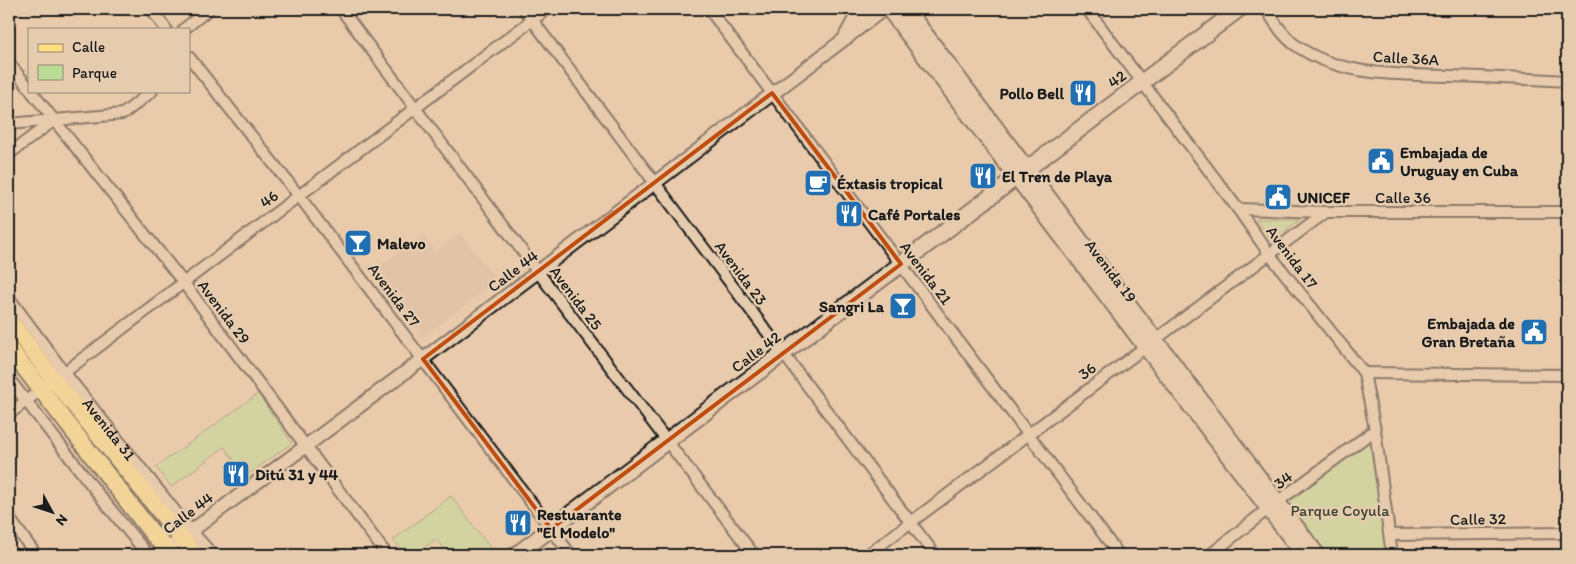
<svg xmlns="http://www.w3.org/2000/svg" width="1576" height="564" viewBox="0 0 1576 564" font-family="Itim,sans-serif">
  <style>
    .built { fill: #dbbb9f }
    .green { fill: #b9dc96; stroke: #6a7c59 }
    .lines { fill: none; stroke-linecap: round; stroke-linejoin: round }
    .minor-casing { stroke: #1c1c1c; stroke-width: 14 }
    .tertiary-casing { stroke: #1c1c1c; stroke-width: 16 }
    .secondary-casing { stroke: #1c1c1c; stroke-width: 19 }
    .primary-casing { stroke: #1c1c1c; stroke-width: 20 }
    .minor { stroke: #e6ccae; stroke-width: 10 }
    .tertiary { stroke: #e6ccae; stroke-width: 12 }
    .secondary { stroke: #e6ccae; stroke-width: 15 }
    .primary { stroke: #fedf80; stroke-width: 16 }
    .marked { fill: none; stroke: #bf4d0f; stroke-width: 4; stroke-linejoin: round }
    .labels { text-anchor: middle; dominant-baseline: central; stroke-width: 5; stroke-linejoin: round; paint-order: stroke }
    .street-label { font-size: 16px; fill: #1c1c1c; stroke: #e6ccae }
    .poi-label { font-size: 16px; font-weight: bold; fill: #1c1c1c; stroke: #e6ccae; text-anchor: start }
    .park-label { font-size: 16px; fill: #3b4234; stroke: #e6ccae }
  </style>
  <rect width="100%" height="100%" fill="#e9caac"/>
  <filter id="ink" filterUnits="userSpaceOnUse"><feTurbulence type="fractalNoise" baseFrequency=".02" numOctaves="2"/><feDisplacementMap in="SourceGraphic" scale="10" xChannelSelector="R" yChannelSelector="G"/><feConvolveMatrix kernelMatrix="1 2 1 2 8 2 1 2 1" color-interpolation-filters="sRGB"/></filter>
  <g filter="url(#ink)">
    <!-- built -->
    <path class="built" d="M460,233L496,280L492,285L422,338L371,272L423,234L436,251Z"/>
    <!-- green -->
    <g class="green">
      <path d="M1256,219H1301L1271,241Z"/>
      <path d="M51,387L166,532L163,533L49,389Z"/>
      <path d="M258,394L292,443L246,476L224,447L171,487L156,467Z"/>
      <path d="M1372,437L1387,555H1323L1285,500Z"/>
      <path d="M451,496L491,549L482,555H450L436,539L415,555H407L393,540Z"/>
    </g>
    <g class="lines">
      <defs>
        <g id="minor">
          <path d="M151,9L166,29"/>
          <path d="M341,9L538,272L754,555"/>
          <path d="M524,9L935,555"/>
          <path d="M709,9L1119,555"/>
          <path d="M1087,9L1238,209L1270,255L1364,373L1375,430L1392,555"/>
          <path d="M1266,9C1274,21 1282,35 1294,44C1339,77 1397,74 1449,76C1488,77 1528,79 1567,81"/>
          <path d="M184,29L209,9"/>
          <path d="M189,57L299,196L571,555"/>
          <path d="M9,63L29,88"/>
          <path d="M31,91L183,282L387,555"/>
          <path d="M9,124L123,114L152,91"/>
          <path d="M9,154L53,121"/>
          <path d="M1238,209L1326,212H1567"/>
          <path id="s1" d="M9,298L64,372L191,531L213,555"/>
          <path d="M1364,373L1567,375"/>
          <path d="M9,379L103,500L148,555"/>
          <path d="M9,414L547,9"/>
          <path d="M9,518L36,555"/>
          <path d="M1390,535L1567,533"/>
          <path d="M867,555L1326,212"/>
          <path d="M1210,555L1269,508L1375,430"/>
        </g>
        <path id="tertiary" d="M159,555L423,359L884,9"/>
        <g id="secondary">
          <path d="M889,9L1304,555"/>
          <path d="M906,9L1317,555"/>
          <path d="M847,36L858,16L859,9"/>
          <path d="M516,555L1239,9"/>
        </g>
        <g id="primary">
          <path d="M9,320L54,380L195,555"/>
          <path d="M9,348L152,533L172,555"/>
        </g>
      </defs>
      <!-- minor casing -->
      <use href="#minor" class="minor-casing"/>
      <!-- tertiary casing -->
      <use href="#tertiary" class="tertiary-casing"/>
      <!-- secondary casing -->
      <use href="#secondary" class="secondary-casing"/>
      <!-- primary casing -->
      <use href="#primary" class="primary-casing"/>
      <!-- minor -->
      <use href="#minor" class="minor"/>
      <!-- tertiary -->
      <use href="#tertiary" class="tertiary"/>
      <!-- secondary -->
      <use href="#secondary" class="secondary"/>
      <!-- primary -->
      <use href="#primary" class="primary"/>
    </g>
  </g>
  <!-- marked area -->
  <path d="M0 0H1576V564H0ZM772,93L901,264L551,529L423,359Z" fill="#e9caac" fill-opacity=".55" fill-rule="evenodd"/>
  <path class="marked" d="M772,93L901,264L551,529L423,359Z"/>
  <!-- icons -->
  <defs>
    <symbol id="restaurant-square" viewBox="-11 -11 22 22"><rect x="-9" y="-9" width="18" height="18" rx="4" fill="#1f6fb2" stroke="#e6ccae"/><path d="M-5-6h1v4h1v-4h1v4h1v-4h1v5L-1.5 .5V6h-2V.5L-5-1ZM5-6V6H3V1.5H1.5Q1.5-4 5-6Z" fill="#fff"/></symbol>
    <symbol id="civic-square" viewBox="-11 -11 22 22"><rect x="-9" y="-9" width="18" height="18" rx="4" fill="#1f6fb2" stroke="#e6ccae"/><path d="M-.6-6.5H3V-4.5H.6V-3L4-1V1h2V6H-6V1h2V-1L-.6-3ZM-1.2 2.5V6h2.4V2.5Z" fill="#fff"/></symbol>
    <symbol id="cafe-square" viewBox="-11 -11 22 22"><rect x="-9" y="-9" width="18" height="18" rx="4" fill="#1f6fb2" stroke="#e6ccae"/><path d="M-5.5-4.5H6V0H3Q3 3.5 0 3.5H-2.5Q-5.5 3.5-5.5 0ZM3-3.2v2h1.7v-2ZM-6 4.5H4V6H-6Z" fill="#fff"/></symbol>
    <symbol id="bar-square" viewBox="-11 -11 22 22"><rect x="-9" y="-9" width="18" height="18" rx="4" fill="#1f6fb2" stroke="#e6ccae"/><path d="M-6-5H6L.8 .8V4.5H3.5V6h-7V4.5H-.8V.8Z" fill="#fff"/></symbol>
  </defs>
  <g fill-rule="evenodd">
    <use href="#restaurant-square" x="1067" y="77" width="32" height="32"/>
    <use href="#civic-square" x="1365" y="145" width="32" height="32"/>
    <use href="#restaurant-square" x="967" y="160" width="32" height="32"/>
    <use href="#cafe-square" x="802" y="167" width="32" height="32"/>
    <use href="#civic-square" x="1262" y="181" width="32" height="32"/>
    <use href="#restaurant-square" x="833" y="198" width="32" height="32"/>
    <use href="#bar-square" x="342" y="227" width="32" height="32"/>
    <use href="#bar-square" x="887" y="290" width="32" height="32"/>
    <use href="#civic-square" x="1518" y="316" width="32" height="32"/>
    <use href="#restaurant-square" x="220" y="458" width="32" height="32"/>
    <use href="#restaurant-square" x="502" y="507" width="32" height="32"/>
  </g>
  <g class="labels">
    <!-- street labels -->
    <g class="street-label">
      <text transform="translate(1406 58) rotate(3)">Calle 36A</text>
      <text transform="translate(1117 79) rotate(-37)">42</text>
      <text x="1403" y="197">Calle 36</text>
      <text transform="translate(269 199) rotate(-37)">46</text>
      <text transform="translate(1292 257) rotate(53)">Avenida 17</text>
      <text transform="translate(513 271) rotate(-37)">Calle 44</text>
      <text transform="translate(1111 271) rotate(53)">Avenida 19</text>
      <text transform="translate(741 273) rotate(53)">Avenida 23</text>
      <text transform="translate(926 273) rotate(53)">Avenida 21</text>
      <text transform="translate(394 295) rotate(53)">Avenida 27</text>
      <text transform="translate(576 298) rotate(53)">Avenida 25</text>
      <text transform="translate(224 312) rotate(53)">Avenida 29</text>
      <text transform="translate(756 352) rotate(-37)">Calle 42</text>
      <text transform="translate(1087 371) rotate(-37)">36</text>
      <text stroke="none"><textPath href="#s1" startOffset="165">Avenida 31</textPath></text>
      <text transform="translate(1283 480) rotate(-37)">34</text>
      <text transform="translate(188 513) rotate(-37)">Calle 44</text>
      <text transform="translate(1478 519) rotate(-1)">Calle 32</text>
    </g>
    <!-- poi labels -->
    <g class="poi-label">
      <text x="1064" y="93" text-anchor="end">Pollo Bell</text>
      <text x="1400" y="152">Embajada de<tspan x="1400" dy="18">Uruguay en Cuba</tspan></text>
      <text x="1002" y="176">El Tren de Playa</text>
      <text x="837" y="183">Éxtasis tropical</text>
      <text x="1297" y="197">UNICEF</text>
      <text x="868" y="214">Café Portales</text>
      <text x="377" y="243">Malevo</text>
      <text x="884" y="306" text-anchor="end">Sangri La</text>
      <text x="1515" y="323" text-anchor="end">Embajada de<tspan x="1515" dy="18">Gran Bretaña</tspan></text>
      <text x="255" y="474">Ditú 31 y 44</text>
      <text x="537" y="514">Restuarante<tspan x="537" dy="18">"El Modelo"</tspan></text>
    </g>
    <!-- park labels -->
    <g class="park-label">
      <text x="1340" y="510">Parque Coyula</text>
    </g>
  </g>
  <!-- margin -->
  <rect width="1576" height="564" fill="none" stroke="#e6ccae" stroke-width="30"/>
  <rect x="15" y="15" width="1546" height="534" fill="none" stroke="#1c1c1c" stroke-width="2" filter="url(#ink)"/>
  <!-- legend -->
  <rect x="28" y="28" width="162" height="65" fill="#e6ccae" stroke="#958674"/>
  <rect x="38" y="44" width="25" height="8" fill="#fedf80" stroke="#958674"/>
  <text x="72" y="52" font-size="15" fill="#1c1c1c">Calle</text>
  <rect x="38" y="65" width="25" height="15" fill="#b9dc96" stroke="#958674"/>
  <text x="72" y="78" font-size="15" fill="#1c1c1c">Parque</text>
  <!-- north arrow -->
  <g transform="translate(52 512) rotate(130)" stroke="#e6ccae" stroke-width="4" paint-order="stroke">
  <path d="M0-4L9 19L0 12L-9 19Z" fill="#1c1c1c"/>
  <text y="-8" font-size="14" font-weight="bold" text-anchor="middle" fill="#1c1c1c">N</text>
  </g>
</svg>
